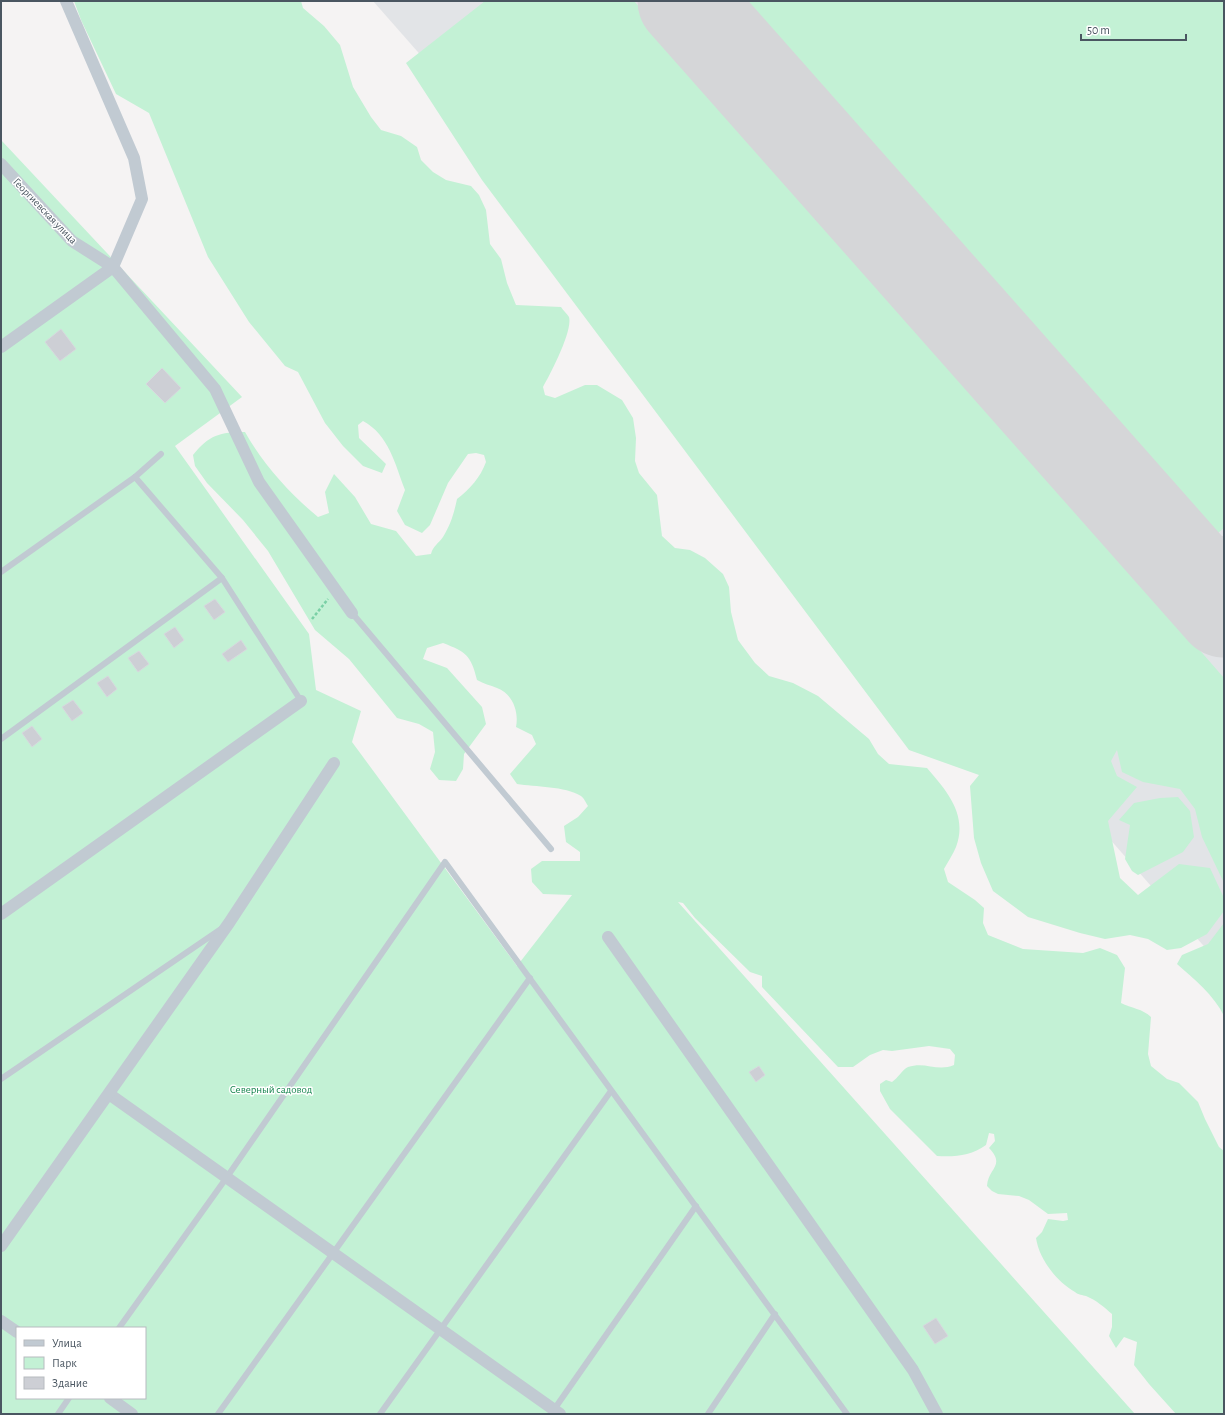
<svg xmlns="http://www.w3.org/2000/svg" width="1225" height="1415" viewBox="0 0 1225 1415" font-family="'Alegreya Sans',sans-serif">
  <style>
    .airport { fill: #e2e4e7 }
    .green { fill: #c3f1d5; fill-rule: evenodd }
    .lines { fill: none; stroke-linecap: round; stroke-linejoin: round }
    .taxiway { stroke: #d5d6d8; stroke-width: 38 }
    .runway { stroke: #d5d6d8; stroke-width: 95 }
    .building { fill: #cdcfd5; stroke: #d7d9de }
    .path { stroke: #7ad0a6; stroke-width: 2.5; stroke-dasharray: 3 2; stroke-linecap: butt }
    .lane { stroke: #c1cad2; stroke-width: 6 }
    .street { stroke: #c1cad2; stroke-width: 12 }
    .labels { text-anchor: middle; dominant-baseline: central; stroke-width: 3; stroke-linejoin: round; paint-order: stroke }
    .street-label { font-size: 11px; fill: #4a5661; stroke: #fff }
    .park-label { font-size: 11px; fill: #17864f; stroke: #fff }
  </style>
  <rect width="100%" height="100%" fill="#f5f3f3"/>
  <!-- airport -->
  <path class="airport" d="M373,1H1112L1224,131V969Z"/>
  <!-- green -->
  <g class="green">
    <path d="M74,1H301L303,8L324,26L340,45L353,87L371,117L381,130L401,136L417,147L421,160L433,172L446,180L471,186L479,195L486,210L490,244L501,259L507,283L516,305L561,307C563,310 567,314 569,317C573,331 550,375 543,387L545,395L555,398L585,385H597L622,400L633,418L636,438L635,461L639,473L657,495L662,536L675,548L690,550L705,558L723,574L729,587L731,612L738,640L755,663L769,676L793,683L818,696L869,739L878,754L889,764L927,768C947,791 968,815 956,847C953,854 948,862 944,869L948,882L975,900L984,908L983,923L988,935L1023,949L1083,953L1100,948L1117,955L1125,968L1121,1003C1131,1008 1143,1009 1151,1017L1148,1054L1151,1066L1167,1079L1179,1083L1198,1102L1205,1119L1219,1147L1224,1151V1414H1176L1149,1384L1134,1365L1137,1342L1124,1337L1116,1348L1109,1336L1112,1327V1314C1104,1307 1096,1300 1086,1296C1083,1295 1078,1295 1075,1292C1057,1282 1039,1259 1036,1238L1042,1232L1048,1219L1063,1221L1068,1220L1067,1213L1048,1214L1029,1200L1019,1196L998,1194L992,1191L987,1186C988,1168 1006,1166 989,1148L995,1141L994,1134L989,1133L986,1145C971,1156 955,1157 937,1156L890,1109L880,1091V1084L886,1080L892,1082C898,1078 902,1070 908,1067C925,1061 937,1072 954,1065L955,1055L950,1049L929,1046L892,1051L883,1050L870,1055L853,1067H838L762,987V976L750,972L695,918L683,903L678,902L1135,1414H1V140L242,397L175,446L309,634L316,690L361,711L352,742L517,966L572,895L543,894L532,882L531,869L542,861H580V852L566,842L564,826L578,817L588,806C586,803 584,798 581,796C565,786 535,787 517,784L510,774L536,744L532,735L516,727C519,712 513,694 497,688C490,685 484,684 477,680C471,655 466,652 443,643L427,648L423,659L447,668L482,707L486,724L464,754L463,769L456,781L439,780L430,769L435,752L433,732L419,724L397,718L349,659L315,630L268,551L243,520L207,483L195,466L193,455C209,435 220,432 245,432C263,464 290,494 318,517L329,513L325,492L334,474L355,497L371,524L396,531L416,556L431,554C433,546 438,544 443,537C451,524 454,513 457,499C470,489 480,478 486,462L484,455L476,453L468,454L448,483L430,525L422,533L405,525L397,511L405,490C395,464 389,435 363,421L358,425L359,438L386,464L382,473L363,466L343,446L325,423L298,372L285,366L249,322L208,257L149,113L116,94L81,20ZM17,1328H145V1398H17Z"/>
    <path d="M485,1H634L1224,678V883L1202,837L1195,809L1180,789L1143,782L1122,772L1117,750L1111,761L1117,776L1137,787L1108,821L1120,878L1138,895L1179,864L1210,868L1224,898V911L1207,934L1181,948L1167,950L1148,939L1130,935L1105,939L1080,933L1028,917L993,891L981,863L974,838L970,786L979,775L909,750L482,180L406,63Z"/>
    <path d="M733,1H1224V528L1218,533Z"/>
    <path d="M1178,797L1190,811L1194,837L1183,852L1138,875L1132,871L1125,859L1130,825L1119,820L1134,803L1160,798Z"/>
    <path d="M1224,923V1016C1214,995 1194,979 1177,964L1182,955L1208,944Z"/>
  </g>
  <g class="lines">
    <!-- taxiway -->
    <g class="taxiway">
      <path d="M1177,556C1195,568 1207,570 1224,555"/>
      <path d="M1216,562L1211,574L1218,603"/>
    </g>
    <!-- runway -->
    <path class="runway" d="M685,1L1224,610"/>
  </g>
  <!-- building -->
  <g class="building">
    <path d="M61,329L76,349L60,361L45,342Z"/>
    <path d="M162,368L181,388L165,403L146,384Z"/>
    <path d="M215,599L225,612L214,620L204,606Z"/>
    <path d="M175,627L184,640L174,648L164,634Z"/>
    <path d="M241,640L247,649L228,662L222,654Z"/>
    <path d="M139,651L149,664L138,672L128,658Z"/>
    <path d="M108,676L117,689L107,697L97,683Z"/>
    <path d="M73,700L83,713L72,721L62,707Z"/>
    <path d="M32,726L42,739L32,747L22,733Z"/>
    <path d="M759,1066L765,1075L756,1082L749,1072Z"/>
    <path d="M936,1318L948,1336L935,1344L923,1326Z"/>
  </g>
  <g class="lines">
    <!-- path -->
    <path class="path" d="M312,619L328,599"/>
    <!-- lane -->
    <g class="lane">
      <path d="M135,477L222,578L301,701"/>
      <path d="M1,572L135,477L161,454"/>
      <path d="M352,613L551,849"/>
      <path d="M1,739L222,578"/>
      <path d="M1,1079L221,929"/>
      <path d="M119,1328L227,1177L445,862L847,1414"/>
      <path d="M553,1411L696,1206"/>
      <path d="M58,1414L69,1398"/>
      <path d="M218,1414L530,978"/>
      <path d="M380,1414L611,1091"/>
      <path d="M708,1414L775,1314"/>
    </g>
    <!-- street -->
    <g class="street">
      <path d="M66,1L134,158L142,199L113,267L215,389L259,482L352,613"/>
      <path d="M1,164L72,241L113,267L1,347"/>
      <path d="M1,914L301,701"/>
      <path d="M608,937L913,1370L937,1414"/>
      <path d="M109,1094L560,1414"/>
      <path d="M1,1246L229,923L334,763"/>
      <path d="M1,1321L17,1332"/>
      <path d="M110,1398L132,1414"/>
    </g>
  </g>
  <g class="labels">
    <!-- street labels -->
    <g class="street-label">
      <text transform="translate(45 211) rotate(46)">Георгиевская улица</text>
    </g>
    <!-- park labels -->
    <g class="park-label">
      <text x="271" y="1089">Северный садовод</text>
    </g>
  </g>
  <!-- border -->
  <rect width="1225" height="1415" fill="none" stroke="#4a5661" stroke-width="4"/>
  <!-- legend -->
  <rect x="16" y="1327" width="130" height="72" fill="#ffffff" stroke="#b7bbc0"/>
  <rect x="24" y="1340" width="20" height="6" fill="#c1cad2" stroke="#b7bbc0"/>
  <text x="52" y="1347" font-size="12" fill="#4a5661">Улица</text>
  <rect x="24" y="1357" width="20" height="12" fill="#c3f1d5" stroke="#b7bbc0"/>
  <text x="52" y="1367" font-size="12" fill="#4a5661">Парк</text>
  <rect x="24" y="1377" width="20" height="12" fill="#cdcfd5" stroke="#b7bbc0"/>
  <text x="52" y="1387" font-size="12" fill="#4a5661">Здание</text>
  <!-- scale -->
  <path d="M1081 34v6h105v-6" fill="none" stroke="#4a5661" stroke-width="2"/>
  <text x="1087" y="34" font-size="12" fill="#4a5661" stroke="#ffffff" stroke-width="3" paint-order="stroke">50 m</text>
</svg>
